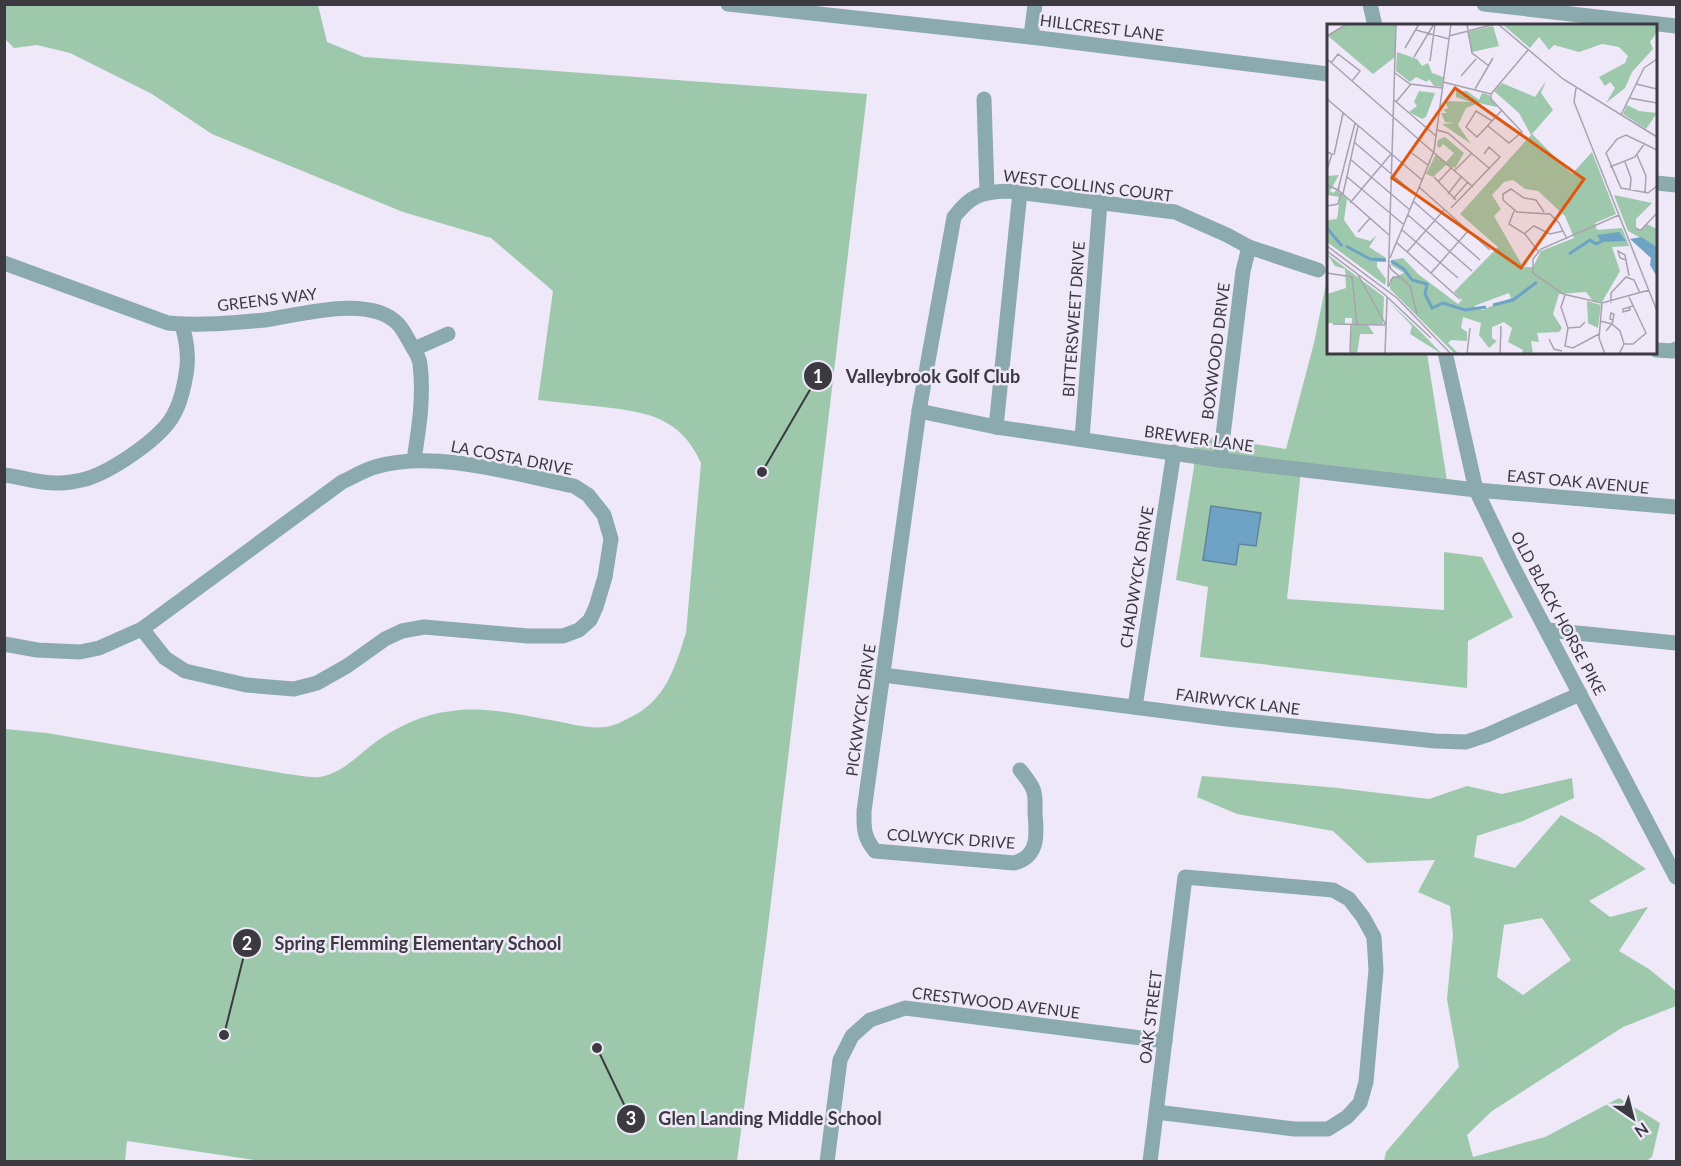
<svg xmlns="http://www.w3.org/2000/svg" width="1681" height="1166" viewBox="0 0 1681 1166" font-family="Lato,sans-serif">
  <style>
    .green { fill: #9ec8ac; fill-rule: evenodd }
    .water { fill: #6ea3c6; stroke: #5f849e; stroke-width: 1.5 }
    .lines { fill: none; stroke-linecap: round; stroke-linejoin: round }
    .minor { stroke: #8baaad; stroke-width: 15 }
    .labels { text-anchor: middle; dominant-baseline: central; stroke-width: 5; stroke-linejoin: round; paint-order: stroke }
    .street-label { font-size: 16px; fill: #3c3a40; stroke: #eee8f8 }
    .inset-river { fill: none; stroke: #6ea3c6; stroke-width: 3 }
    .inset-road { fill: none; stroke: #a7a2ae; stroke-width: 1.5 }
    .view { fill: #df570f; fill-opacity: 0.15; stroke: #df570f; stroke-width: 3 }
    .inset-edge { fill: none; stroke: #3c3a40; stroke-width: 3 }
    .leader { fill: none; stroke: #3c3a40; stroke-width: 2 }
    .callout-dot { fill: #3c3a40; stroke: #eee8f8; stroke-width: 2 }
    .mark-label { font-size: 18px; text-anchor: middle; font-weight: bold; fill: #fff }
    .callout-label { font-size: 18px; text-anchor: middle; font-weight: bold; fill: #3c3a40; stroke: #eee8f8; stroke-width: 5; stroke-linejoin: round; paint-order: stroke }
  </style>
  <rect width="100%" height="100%" fill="#eee8f8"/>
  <!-- green -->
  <g class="green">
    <path d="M5,4L318,5L327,42L364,57L867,94L767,935L737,1161L268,1162L127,1141L125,1161H5V729L47,733L287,774C298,775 309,778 319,777C341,774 356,757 373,744C396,727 423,714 452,711C486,706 522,715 556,721C572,724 589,729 605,727C614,726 623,721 631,717C666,700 675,667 686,633L701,463C681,418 648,412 603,407C581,405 559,402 538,400L553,291L491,238L403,212L212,134L152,94L70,53L37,45L14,48L5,39Z"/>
    <path d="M1328,274V352L1427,353L1447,481L1301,471L1287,599L1444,610V552L1482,557L1513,617L1468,641L1467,688L1200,657L1208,587L1176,580L1194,467V435L1286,449L1314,343Z"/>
    <path d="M1202,776L1338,788L1429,799L1467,786L1502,794L1572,778L1574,798L1523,821L1477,836L1474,857L1515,868L1561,815L1598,836L1646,869L1589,901L1610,917L1648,907L1619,951L1649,969L1676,991V1006L1623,1027L1492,1111L1467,1135L1473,1157L1545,1137L1619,1098L1660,1123L1652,1157L1645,1162L1384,1161L1386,1152L1459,1067L1447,999L1453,935L1450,906L1418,892L1435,860L1367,863L1333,831L1237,814L1197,797ZM1542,918L1571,960L1523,995L1497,977L1504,925Z"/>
  </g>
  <!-- water -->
  <path class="water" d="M1211,506L1261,513L1256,546L1239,544L1236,565L1203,560Z"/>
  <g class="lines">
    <!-- minor -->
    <g class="minor">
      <path d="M728,4L1031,37L1328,74"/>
      <path d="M1370,4L1375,26"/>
      <path d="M1484,4L1676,26"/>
      <path d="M1031,37L1035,4"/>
      <path d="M984,99L987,192"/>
      <path d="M1656,183L1676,185"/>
      <path d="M4,263L168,323C200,326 233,323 265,320C300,315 370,294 398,324C402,328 405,334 408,339C412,347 419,355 420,364C424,397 419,427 414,460"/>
      <path d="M414,349L448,334"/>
      <path d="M1656,350L1673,351L1676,349"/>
      <path d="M1445,352L1476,490L1512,565L1676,877"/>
      <path d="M919,411L996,427L1220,460L1476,490L1676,507"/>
      <path d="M996,427L1020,192"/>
      <path d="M1082,439L1100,202"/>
      <path d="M1220,460L1243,271L1249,247"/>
      <path d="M4,475C23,477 40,484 59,483C67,483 78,481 86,479C112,471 162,438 174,414C182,400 189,368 187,352C187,343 184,333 182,324"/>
      <path d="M1547,630L1676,643"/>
      <path d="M4,644L37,650L80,652L99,648L142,629L342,482C353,477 364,470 375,467C434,449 515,474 574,486L588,495L604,515L611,539L605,577L596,607L590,620L579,630L563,636H528L424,627L402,631L385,639L347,666L317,683L294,689L246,685L185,671L165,658L142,629"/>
      <path d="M883,675L1227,719L1435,741L1466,742L1487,735L1580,694"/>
      <path d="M1135,707L1174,452"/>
      <path d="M1020,770C1025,776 1030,782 1033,789C1036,796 1035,805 1035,813C1037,834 1039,857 1014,863L875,851C863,836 864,828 864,811L919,411L954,217C971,195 981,192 1008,191L1175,212L1227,235L1249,247L1318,270"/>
      <path d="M827,1162L840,1060L852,1036L870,1020L905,1008L1165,1041"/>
      <path d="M1150,1162L1185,877L1333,890L1349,899L1363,917L1374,937L1376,970L1366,1082L1360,1103L1347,1117L1328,1129H1294L1156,1112"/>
    </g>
  </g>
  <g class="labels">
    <!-- street labels -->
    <g class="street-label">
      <text transform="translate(1102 27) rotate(7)">HILLCREST LANE</text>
      <text transform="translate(1088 185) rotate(7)">WEST COLLINS COURT</text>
      <text transform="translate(267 299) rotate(-7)">GREENS WAY</text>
      <text transform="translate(1073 319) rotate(-86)">BITTERSWEET DRIVE</text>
      <text transform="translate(1215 351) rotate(-83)">BOXWOOD DRIVE</text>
      <text transform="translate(1199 438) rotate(8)">BREWER LANE</text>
      <text transform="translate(512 457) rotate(11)">LA COSTA DRIVE</text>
      <text transform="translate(1578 481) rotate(5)">EAST OAK AVENUE</text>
      <text transform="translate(1136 577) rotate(-81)">CHADWYCK DRIVE</text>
      <text transform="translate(1559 613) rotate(62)">OLD BLACK HORSE PIKE</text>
      <text transform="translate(1238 701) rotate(7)">FAIRWYCK LANE</text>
      <text transform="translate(860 710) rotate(-82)">PICKWYCK DRIVE</text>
      <text transform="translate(951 838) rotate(4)">COLWYCK DRIVE</text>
      <text transform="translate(996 1002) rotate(7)">CRESTWOOD AVENUE</text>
      <text transform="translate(1150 1017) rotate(-83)">OAK STREET</text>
    </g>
  </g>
  <!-- overview -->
  <g transform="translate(1327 24)">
    <rect width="330" height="330" fill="#eee8f8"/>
    <path d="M20,0H69L68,33L46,50L1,12ZM175,0H330V8L323,18L326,25L305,48L298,64L279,79L288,64L283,58L278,62L272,53L298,39L301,32L292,23L275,20L252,28L227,21L222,26L212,13L203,24ZM166,2L172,22L145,28L140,8ZM70,28L90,35L95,42L101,39L105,49L116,53L115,63L107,62L102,55L100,58L89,53L83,58L69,47ZM219,57L214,69L226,86L205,110L245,150L265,128L289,190L268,199L270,206L295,204L302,222L285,223L293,247L275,278L266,277L259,268L232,270L226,290L235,304L232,308L210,309L212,318L204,317L206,330H195L196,326L181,318L185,304L177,298L165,303V314L170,317L162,324L152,311L154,299L136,293L134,304L140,308V317L124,316L121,319L132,330H128L63,265V255L77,249L64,241L65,236L76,234L91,250L131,280L135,276L127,268L171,223L133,190L204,111L192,89L167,67L175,59L208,73ZM186,156L198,165L211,167L238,192L247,214L214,227L206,243H196L167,192L174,185L165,171L177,158ZM182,269L184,274L155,286L147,282ZM92,67L108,69L99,93L95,95L82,88L90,82L87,78ZM129,67H140L152,76L155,69L162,71L170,83L152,79L139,84L131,101L144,120L115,100L127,99L118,98L114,89H120L116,86L121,84L118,77L143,78L129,73ZM300,81L312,87L330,89L319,105L296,90ZM118,113L137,129L128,144L119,141L106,153L99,150L109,130L119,138L127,129L116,120L113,124L110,122L111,116ZM12,151L3,167L6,169L13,163L12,168L20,175L17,196L29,213L43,217L50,211L42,223L59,234V238H50V243L59,255L58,261L0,218V190L1,196L10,195L13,173L0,171V152ZM287,171L325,179L309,195V203L313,206L320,200L330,205V223L301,207ZM0,230L57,273L56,300L41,301L47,310H33L30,330H23L25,294H18V300L0,299V270L19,264L18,245L8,242ZM260,277L274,281L271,304L261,299ZM62,278L93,307L115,330L83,310L85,302Z" fill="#9ec8ac" fill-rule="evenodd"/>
    <path d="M292,208L299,217L274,218L270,211ZM314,213L330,223V253L323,241L324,234L303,215Z" fill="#6ea3c6"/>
    <path class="inset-river" d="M0,204L15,222M19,222L43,235L59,236M242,230L263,216L269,220L275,217M64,237L77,245L85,256L100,260L98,270L105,284L116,279L138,286L159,283M166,281L186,276L210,258"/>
    <path class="inset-road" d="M140,0L145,29L162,42M171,0L236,55L330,113M89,6L122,15M0,12L20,0M122,12L168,0M78,24L92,0M87,33L107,0M0,35L146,163M103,37L108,0M4,39L11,30L33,47L25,57M68,49L83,60L115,64M134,52L149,35M116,58L164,70M309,60L330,65M249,64L247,78L330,287M148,65L166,34M164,70L201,26M302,74L330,79M0,75L95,156M67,76L109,112M69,78L84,60M294,91L317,44L330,35M165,97L149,87L139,103L150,113L165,97L175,86M161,102L182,119L195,108L164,75V70M110,106L121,109L163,145M27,118L89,171M330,126L299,111L290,115L279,129L294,164L321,169L330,162M82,127L101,141M0,128L5,130L0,146M7,131L16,89M310,131L319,152L318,168M23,135L83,186M298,138L304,154L303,167M283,143L308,133L318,119M128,146L145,129M19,152L76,200M107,153L129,176M111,158L125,143M0,161L11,166L62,211M92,163L163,226M11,166L28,99M16,170L31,102M121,170L135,152M126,175L141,158M86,177L153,236M23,179L64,130M0,182L11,180L14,169M124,184L173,133L162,123L157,130M187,187L182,200L198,210L211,227M217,188L209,176L197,174L184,165L176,170V176L190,188L223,190L232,199L240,215M81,191L145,247M292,191L214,225L206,235V249L236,270L275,279L322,266M74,205L131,254M308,205L314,206L330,189M31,208L43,194M198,209L207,202L223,210L236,207M69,218L133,275M0,222L70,274L124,330M0,227L57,270L104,314M80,228L117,186M63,234L107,127L124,0M299,236L293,234L291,227L298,231L302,252M61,237L64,245L83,262L90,290M0,249L25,253L30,300M104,249L141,207M31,251L59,301M61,262L69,0M61,263L66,253L75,254M238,271L234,283L241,304L238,322L246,324L272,310M275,279L272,314L278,330M284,279V269L299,253L307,256L313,269M302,283L303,286L296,288V285L306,282M273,297L285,300L293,307L297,320L292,330M6,300L58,301M241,304L253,303L258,298M279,307L285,300L286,296L287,290L284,289L283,295L286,296M222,315L227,325L235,327M297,320H306L319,309L302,273M23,330L24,300M58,330L60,274M140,330L143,304M173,330L174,302"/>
    <path class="view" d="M128,64L257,155L194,244L65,154Z"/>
    <rect width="330" height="330" class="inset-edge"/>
  </g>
  <!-- callouts -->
  <path class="leader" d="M762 472L818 376M224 1035L247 943M597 1048L631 1119"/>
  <g class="callout-dot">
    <circle cx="762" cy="472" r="6"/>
    <circle cx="224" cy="1035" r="6"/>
    <circle cx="597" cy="1048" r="6"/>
    <circle cx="818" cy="376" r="15"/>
    <circle cx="247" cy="943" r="15"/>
    <circle cx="631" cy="1119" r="15"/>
  </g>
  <g class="mark-label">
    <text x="818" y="383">1</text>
    <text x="247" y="950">2</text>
    <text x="631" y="1125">3</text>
  </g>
  <g class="callout-label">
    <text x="933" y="383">Valleybrook Golf Club</text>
    <text x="418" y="950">Spring Flemming Elementary School</text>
    <text x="770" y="1125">Glen Landing Middle School</text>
  </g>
  <!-- border -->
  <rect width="1681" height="1166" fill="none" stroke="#3c3a40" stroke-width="12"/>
  <!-- north arrow -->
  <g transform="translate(1633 1118) rotate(145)" stroke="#eee8f8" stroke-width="4.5" paint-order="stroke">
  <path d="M0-4.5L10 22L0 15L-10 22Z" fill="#3c3a40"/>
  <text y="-9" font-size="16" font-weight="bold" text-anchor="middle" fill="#3c3a40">N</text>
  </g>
</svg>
